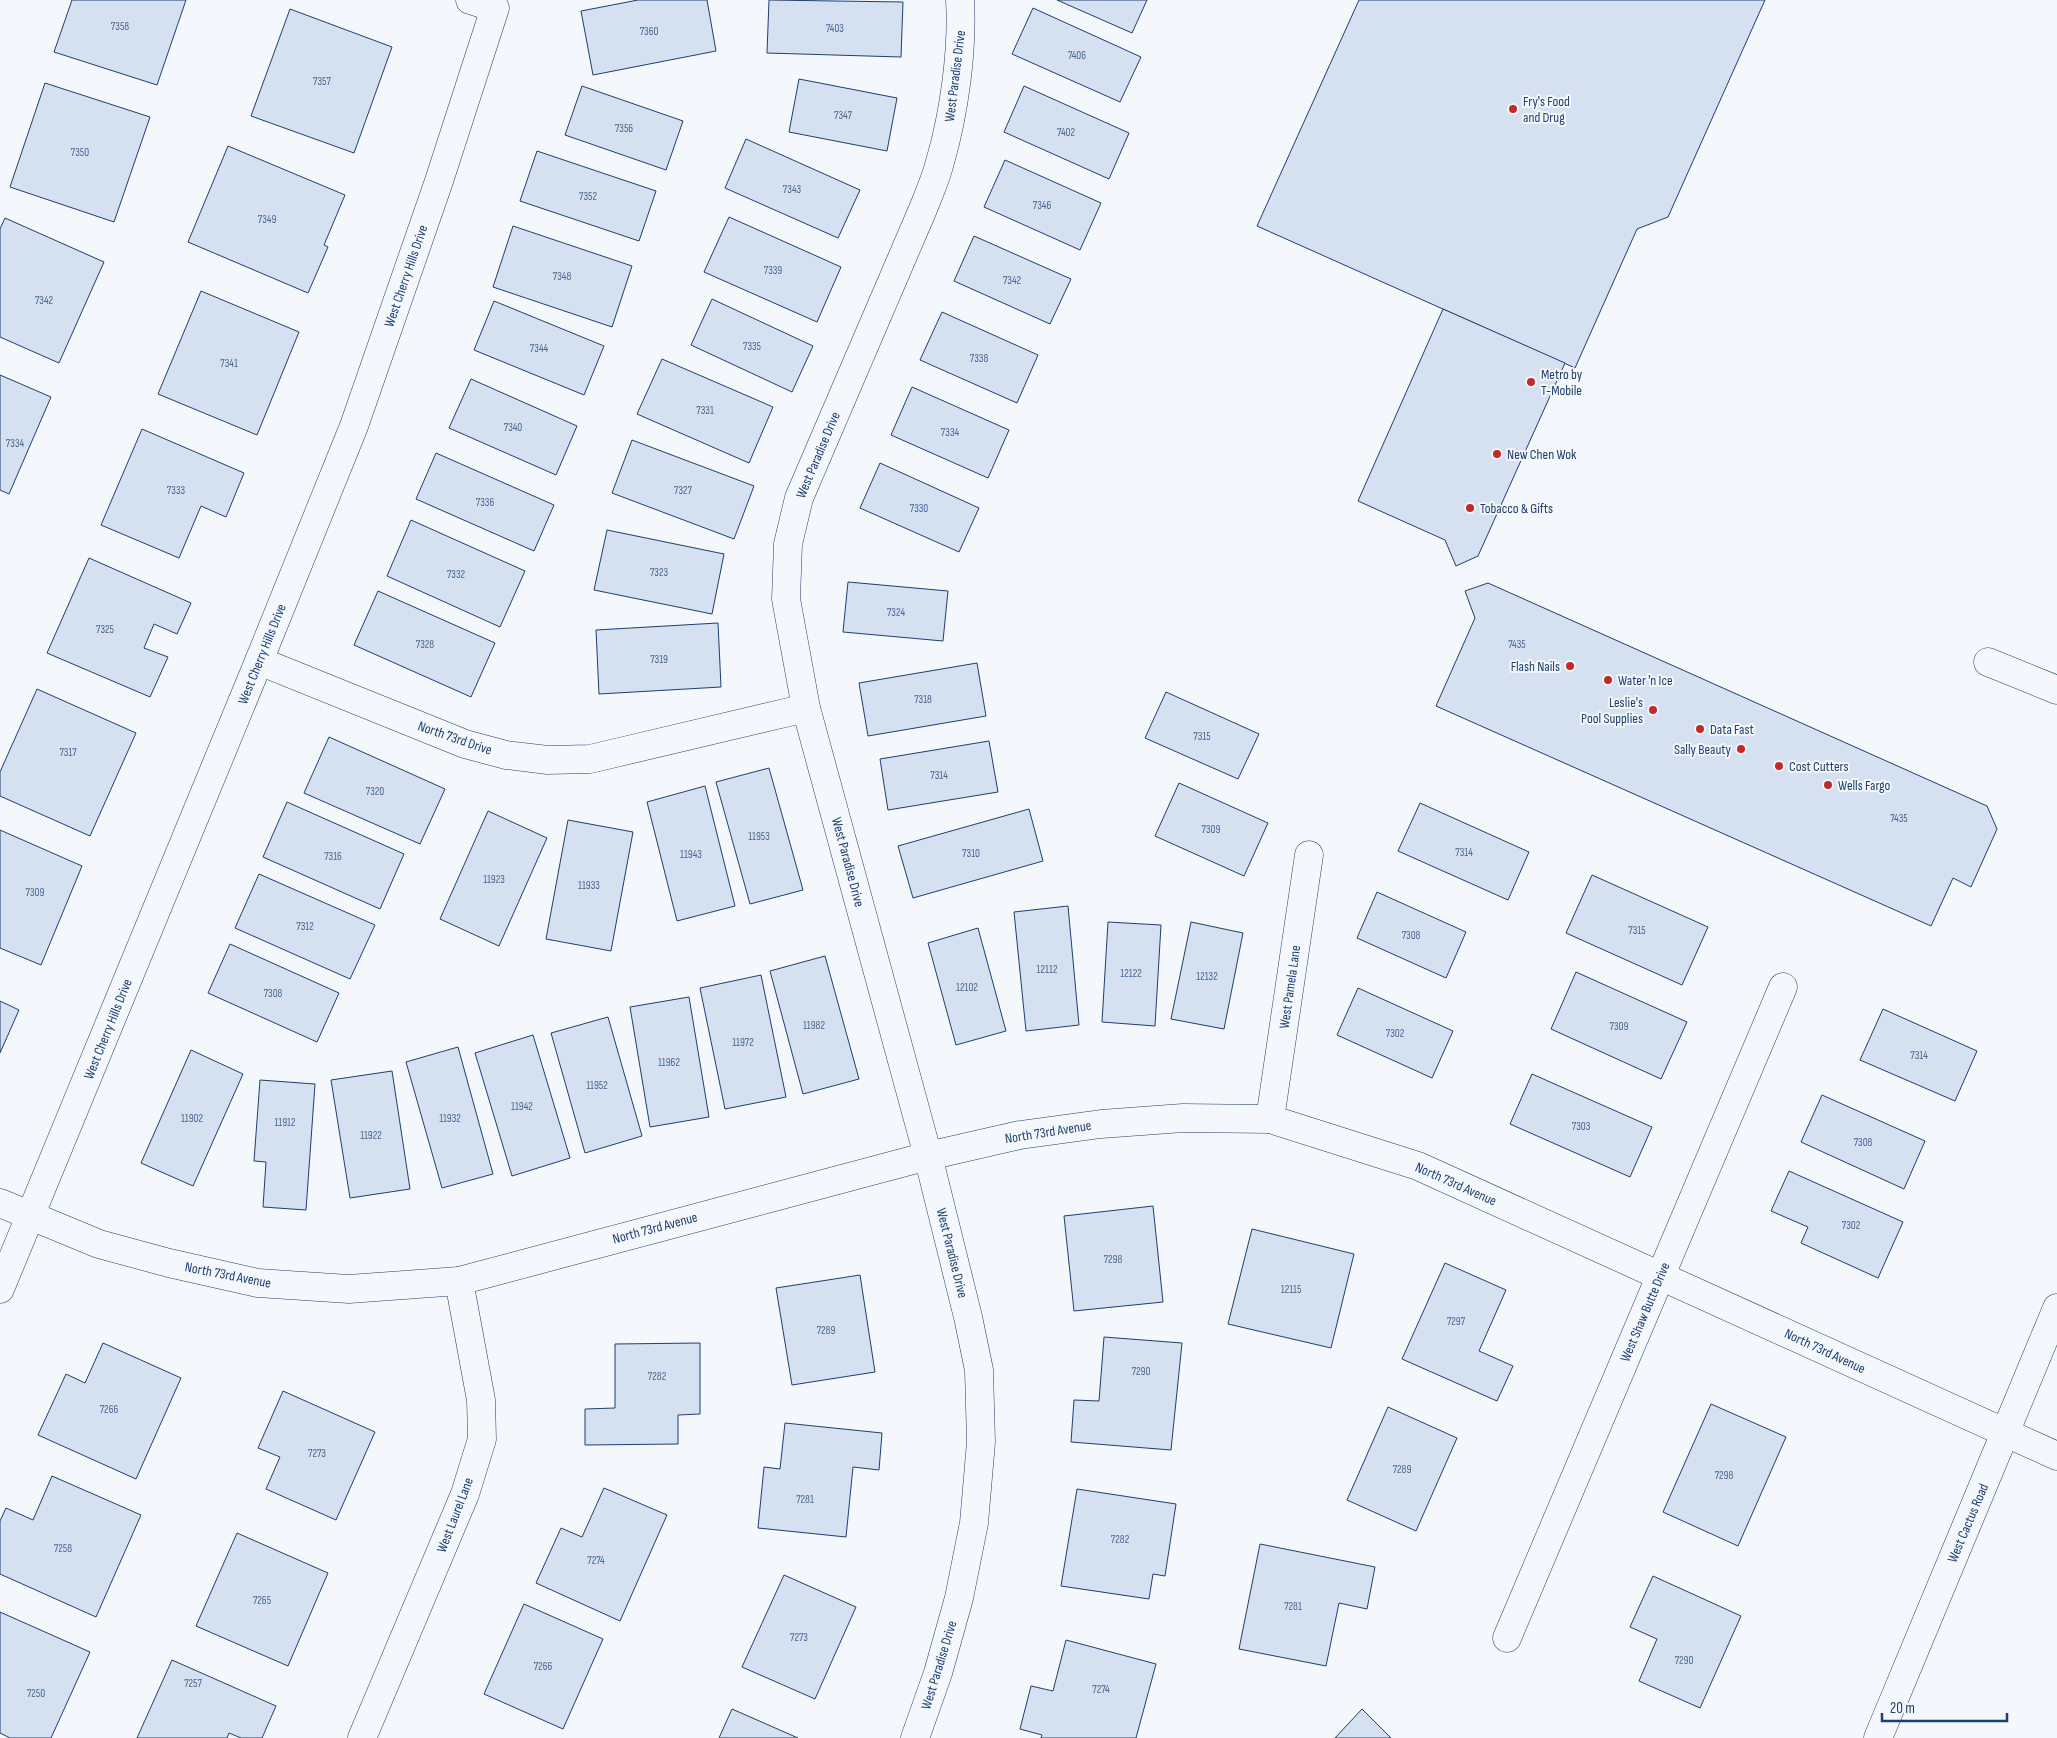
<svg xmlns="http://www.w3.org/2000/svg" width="2057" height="1738" viewBox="0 0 2057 1738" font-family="'Sofia Sans Condensed',sans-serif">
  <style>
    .building { fill: #d5e0f0; stroke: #1d3f73 }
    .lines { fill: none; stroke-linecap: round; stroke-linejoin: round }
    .minor-casing { stroke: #1d3f73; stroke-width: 29 }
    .major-casing { stroke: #1d3f73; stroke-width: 29 }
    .minor { stroke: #f4f7fb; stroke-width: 28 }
    .major { stroke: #f4f7fb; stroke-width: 28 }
    .poi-dot { fill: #c62828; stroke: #f4f7fb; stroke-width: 2 }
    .labels { text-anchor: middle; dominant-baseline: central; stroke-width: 4; stroke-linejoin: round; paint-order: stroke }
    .number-label { font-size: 11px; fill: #4b6792 }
    .street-label { font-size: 14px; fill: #1d3f73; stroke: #f4f7fb }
    .poi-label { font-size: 14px; fill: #1d3f73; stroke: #f4f7fb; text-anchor: start }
  </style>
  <rect width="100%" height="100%" fill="#f4f7fb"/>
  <!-- building -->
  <g class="building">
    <path d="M72,0H186L157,85L54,52Z"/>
    <path d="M638,0H707L716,51L593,75L581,11Z"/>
    <path d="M769,0L903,2L901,57L767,53Z"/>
    <path d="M1057,0H1147L1132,33Z"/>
    <path d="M1359,0H1765L1668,217L1637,229L1575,368L1257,226Z"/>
    <path d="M1033,8L1141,57L1120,102L1012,54Z"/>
    <path d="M290,9L392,47L354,153L251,116Z"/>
    <path d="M799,79L897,98L887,151L789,132Z"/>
    <path d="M45,83L150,117L114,222L10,187Z"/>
    <path d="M582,86L683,121L666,170L565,135Z"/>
    <path d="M1024,86L1129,133L1109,179L1004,132Z"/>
    <path d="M746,139L860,190L838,238L725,188Z"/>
    <path d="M228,146L345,195L324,245L328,247L308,293L188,242Z"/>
    <path d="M537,151L656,191L639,241L520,201Z"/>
    <path d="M1005,160L1101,203L1080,250L984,207Z"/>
    <path d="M729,217L841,267L817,322L704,272Z"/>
    <path d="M5,218L104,262L59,363L0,337V229Z"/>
    <path d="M513,226L632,266L612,327L493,287Z"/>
    <path d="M974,236L1071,279L1050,324L954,281Z"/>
    <path d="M201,291L299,332L257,435L158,394Z"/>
    <path d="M712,299L813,346L792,392L691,345Z"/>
    <path d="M494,301L604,346L584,395L474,350Z"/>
    <path d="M1443,309L1565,363L1478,556L1456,566L1445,540L1358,501Z"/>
    <path d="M942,312L1038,355L1017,403L920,360Z"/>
    <path d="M662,359L773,407L749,463L637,414Z"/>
    <path d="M0,375L51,397L9,494L0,490Z"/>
    <path d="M471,379L577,426L556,475L449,428Z"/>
    <path d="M912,387L1009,430L988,478L891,435Z"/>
    <path d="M142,429L244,473L226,517L201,506L179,558L101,525Z"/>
    <path d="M632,440L754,486L734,539L612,493Z"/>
    <path d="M436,453L554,505L534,551L416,499Z"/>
    <path d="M880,463L979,508L959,552L860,508Z"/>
    <path d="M411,520L525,571L500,627L387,576Z"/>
    <path d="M607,530L724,554L712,614L594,590Z"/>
    <path d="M89,558L191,603L177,634L154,624L144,648L168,657L150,697L47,653Z"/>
    <path d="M848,582L948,591L943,641L843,632Z"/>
    <path d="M1488,583L1987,806L1997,829L1971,887L1953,878L1931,926L1436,706L1475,618L1465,591Z"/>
    <path d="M378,591L495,643L471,697L354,645Z"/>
    <path d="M718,623L721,687L599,694L596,630Z"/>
    <path d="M977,663L986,716L868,736L859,683Z"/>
    <path d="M37,689L136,733L90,836L0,796V772Z"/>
    <path d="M1166,692L1259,734L1238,779L1145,738Z"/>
    <path d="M329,737L445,789L420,844L304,793Z"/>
    <path d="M989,741L998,792L888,810L880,759Z"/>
    <path d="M769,768L803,890L750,904L716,782Z"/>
    <path d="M1179,783L1268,823L1244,876L1155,836Z"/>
    <path d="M705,786L735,906L677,921L647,802Z"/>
    <path d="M287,802L404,854L380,909L263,857Z"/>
    <path d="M1420,803L1529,852L1508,900L1398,851Z"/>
    <path d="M1029,809L1043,861L913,898L898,846Z"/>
    <path d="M488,811L547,838L499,946L440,919Z"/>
    <path d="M568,820L633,832L611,951L546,939Z"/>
    <path d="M0,830L82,866L41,965L0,948Z"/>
    <path d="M259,874L375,925L350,979L235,928Z"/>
    <path d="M1592,875L1708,927L1682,985L1566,933Z"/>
    <path d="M1377,892L1466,932L1446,978L1357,938Z"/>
    <path d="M1068,906L1079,1025L1026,1031L1014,912Z"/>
    <path d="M1108,922L1161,925L1155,1026L1102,1022Z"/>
    <path d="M1191,922L1243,933L1224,1029L1171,1019Z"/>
    <path d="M978,928L1006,1031L956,1045L928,943Z"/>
    <path d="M230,944L339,993L317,1042L208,993Z"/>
    <path d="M825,956L859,1079L803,1094L770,971Z"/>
    <path d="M1576,972L1687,1022L1661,1079L1551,1029Z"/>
    <path d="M761,975L786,1097L725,1109L700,988Z"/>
    <path d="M1358,988L1453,1031L1432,1078L1337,1035Z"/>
    <path d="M689,997L709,1117L650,1127L630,1007Z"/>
    <path d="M0,1001L19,1010L0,1053Z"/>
    <path d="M1883,1009L1977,1051L1955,1101L1860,1060Z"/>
    <path d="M608,1017L642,1136L585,1153L551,1033Z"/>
    <path d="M533,1035L570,1158L512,1176L475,1053Z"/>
    <path d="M458,1047L493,1174L442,1188L406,1062Z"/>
    <path d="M191,1050L243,1074L193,1186L141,1163Z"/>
    <path d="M392,1071L410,1189L350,1198L331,1080Z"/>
    <path d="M1532,1074L1652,1127L1630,1177L1510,1124Z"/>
    <path d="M260,1080L315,1084L306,1210L263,1207L266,1162L254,1161Z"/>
    <path d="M1822,1095L1925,1141L1904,1189L1801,1142Z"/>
    <path d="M1789,1171L1903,1222L1878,1278L1801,1243L1808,1227L1771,1211Z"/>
    <path d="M1153,1206L1163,1302L1074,1311L1064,1216Z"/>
    <path d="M1252,1229L1354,1254L1331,1348L1228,1324Z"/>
    <path d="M1445,1263L1506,1290L1479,1351L1513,1366L1497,1401L1402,1359Z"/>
    <path d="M860,1275L875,1372L792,1385L776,1288Z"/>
    <path d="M1104,1337L1182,1343L1171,1450L1071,1442L1074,1400L1099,1401Z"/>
    <path d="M103,1343L181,1378L136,1479L38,1435L66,1374L85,1383Z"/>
    <path d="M700,1343V1414L678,1415V1444L585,1445V1409L615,1408V1344Z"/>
    <path d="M283,1391L375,1432L336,1520L266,1489L280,1457L258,1448Z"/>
    <path d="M1711,1404L1786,1437L1738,1546L1663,1512Z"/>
    <path d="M1388,1407L1457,1438L1416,1531L1347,1500Z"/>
    <path d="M785,1423L882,1433L879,1470L853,1467L846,1537L758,1528L764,1467L780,1469Z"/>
    <path d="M52,1476L141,1515L96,1617L0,1574V1521L6,1508L33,1520Z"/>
    <path d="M604,1488L667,1515L620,1621L536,1583L561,1528L582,1537Z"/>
    <path d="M1077,1489L1176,1504L1165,1576L1153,1574L1149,1599L1061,1586Z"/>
    <path d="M237,1533L328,1573L288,1666L196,1626Z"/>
    <path d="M1260,1544L1375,1567L1367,1609L1339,1603L1326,1666L1239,1649Z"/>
    <path d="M784,1575L856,1607L815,1699L742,1667Z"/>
    <path d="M1653,1576L1741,1616L1700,1708L1639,1681L1657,1639L1630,1627Z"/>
    <path d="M524,1604L603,1639L563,1729L484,1694Z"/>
    <path d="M0,1612L90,1652L51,1738H10L0,1733Z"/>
    <path d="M1066,1640L1156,1664L1136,1738H1041L1042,1735L1020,1729L1031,1686L1053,1691Z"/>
    <path d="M172,1660L276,1706L262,1738H241L229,1733L227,1738H137Z"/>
    <path d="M732,1709L798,1738H719Z"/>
    <path d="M1362,1709L1391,1738H1335Z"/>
  </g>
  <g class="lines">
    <defs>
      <g id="minor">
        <path d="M259,661L465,744L506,755L548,760L590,759L806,708"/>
        <path d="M1988,662L2057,690"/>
        <path d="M1270,1119L1309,855"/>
        <path d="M0,1203L99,1244L169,1263L258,1283L349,1289L459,1281L928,1156L1020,1135L1101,1124L1183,1118L1270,1119L1418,1166L2057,1456"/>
        <path d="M0,1289L259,661L354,426L439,181L495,8L470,0"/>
        <path d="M1507,1638L1783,987"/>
        <path d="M362,1738L465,1494L482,1439L481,1400L459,1281"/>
        <path d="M915,1738L938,1673L959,1598L974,1523L981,1442L979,1370L968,1317L928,1156L806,708L786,599L788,544L799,498L923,209C929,194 936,178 940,162C954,114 963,50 960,0"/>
      </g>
      <path id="major" d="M1878,1738L2057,1308"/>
    </defs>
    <!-- minor casing -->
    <use href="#minor" class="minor-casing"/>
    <!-- major casing -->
    <use href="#major" class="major-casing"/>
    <!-- minor -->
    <use href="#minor" class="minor"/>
    <!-- major -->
    <use href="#major" class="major"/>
  </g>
  <!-- markers -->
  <g class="poi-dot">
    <circle cx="1513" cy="109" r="5"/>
    <circle cx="1531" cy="382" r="5"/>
    <circle cx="1497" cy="454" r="5"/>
    <circle cx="1470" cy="508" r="5"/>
    <circle cx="1570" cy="666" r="5"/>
    <circle cx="1608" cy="680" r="5"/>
    <circle cx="1653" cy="710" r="5"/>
    <circle cx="1700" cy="729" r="5"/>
    <circle cx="1741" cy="749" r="5"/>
    <circle cx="1779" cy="766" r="5"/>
    <circle cx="1828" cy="785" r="5"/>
  </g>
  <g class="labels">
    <!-- number labels -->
    <g class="number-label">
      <text x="120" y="26">7358</text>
      <text x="835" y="28">7403</text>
      <text x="649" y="31">7360</text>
      <text x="1077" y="55">7406</text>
      <text x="322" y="81">7357</text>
      <text x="843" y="115">7347</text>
      <text x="624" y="128">7356</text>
      <text x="1066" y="132">7402</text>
      <text x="80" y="152">7350</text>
      <text x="792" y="189">7343</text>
      <text x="588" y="196">7352</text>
      <text x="1042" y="205">7346</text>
      <text x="267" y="219">7349</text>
      <text x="773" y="270">7339</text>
      <text x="562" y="276">7348</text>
      <text x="1012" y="280">7342</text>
      <text x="44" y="300">7342</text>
      <text x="752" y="346">7335</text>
      <text x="539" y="348">7344</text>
      <text x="979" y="358">7338</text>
      <text x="229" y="363">7341</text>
      <text x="705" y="410">7331</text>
      <text x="513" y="427">7340</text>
      <text x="950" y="432">7334</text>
      <text x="15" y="443">7334</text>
      <text x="176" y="490">7333</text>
      <text x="683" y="490">7327</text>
      <text x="485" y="502">7336</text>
      <text x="919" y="508">7330</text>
      <text x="659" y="572">7323</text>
      <text x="456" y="574">7332</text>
      <text x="896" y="612">7324</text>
      <text x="105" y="629">7325</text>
      <text x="425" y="644">7328</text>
      <text x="1517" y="644">7435</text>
      <text x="659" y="659">7319</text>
      <text x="923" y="699">7318</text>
      <text x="1202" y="736">7315</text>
      <text x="68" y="752">7317</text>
      <text x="939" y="775">7314</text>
      <text x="375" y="791">7320</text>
      <text x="1899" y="818">7435</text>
      <text x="1211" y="829">7309</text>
      <text x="759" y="836">11953</text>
      <text x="1464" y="852">7314</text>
      <text x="971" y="853">7310</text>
      <text x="691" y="854">11943</text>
      <text x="333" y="856">7316</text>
      <text x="494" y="879">11923</text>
      <text x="589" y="885">11933</text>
      <text x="35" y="892">7309</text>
      <text x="305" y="926">7312</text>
      <text x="1637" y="930">7315</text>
      <text x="1411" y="935">7308</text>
      <text x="1047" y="969">12112</text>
      <text x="1131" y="973">12122</text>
      <text x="1207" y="976">12132</text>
      <text x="967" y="987">12102</text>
      <text x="273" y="993">7308</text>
      <text x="814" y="1025">11982</text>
      <text x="1619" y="1026">7309</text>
      <text x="1395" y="1033">7302</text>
      <text x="743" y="1042">11972</text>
      <text x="1919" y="1055">7314</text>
      <text x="669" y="1062">11962</text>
      <text x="597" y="1085">11952</text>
      <text x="522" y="1106">11942</text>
      <text x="192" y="1118">11902</text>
      <text x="450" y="1118">11932</text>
      <text x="285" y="1122">11912</text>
      <text x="1581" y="1126">7303</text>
      <text x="371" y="1135">11922</text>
      <text x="1863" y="1142">7308</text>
      <text x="1851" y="1225">7302</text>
      <text x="1113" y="1259">7298</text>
      <text x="1291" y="1289">12115</text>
      <text x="1456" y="1321">7297</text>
      <text x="826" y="1330">7289</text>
      <text x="1141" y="1371">7290</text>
      <text x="657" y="1376">7282</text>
      <text x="109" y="1409">7266</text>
      <text x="317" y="1453">7273</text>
      <text x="1402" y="1469">7289</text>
      <text x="1724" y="1475">7298</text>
      <text x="805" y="1499">7281</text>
      <text x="1120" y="1539">7282</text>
      <text x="63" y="1548">7258</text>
      <text x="596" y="1560">7274</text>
      <text x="262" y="1600">7265</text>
      <text x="1293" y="1606">7281</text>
      <text x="799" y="1637">7273</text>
      <text x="1684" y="1660">7290</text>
      <text x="543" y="1666">7266</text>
      <text x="193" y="1683">7257</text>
      <text x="1101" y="1689">7274</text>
      <text x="36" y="1693">7250</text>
    </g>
    <!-- street labels -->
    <g class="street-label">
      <text transform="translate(955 76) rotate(-83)">West Paradise Drive</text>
      <text transform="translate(406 276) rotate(-71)">West Cherry Hills Drive</text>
      <text transform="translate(818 455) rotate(-67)">West Paradise Drive</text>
      <text transform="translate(262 654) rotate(-68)">West Cherry Hills Drive</text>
      <text transform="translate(455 738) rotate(19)">North 73rd Drive</text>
      <text transform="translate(848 862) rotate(75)">West Paradise Drive</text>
      <text transform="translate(1290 987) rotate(-82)">West Pamela Lane</text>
      <text transform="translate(108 1029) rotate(-68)">West Cherry Hills Drive</text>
      <text transform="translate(1048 1132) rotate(-9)">North 73rd Avenue</text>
      <text transform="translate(1456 1184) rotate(24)">North 73rd Avenue</text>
      <text transform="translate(655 1228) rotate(-15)">North 73rd Avenue</text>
      <text transform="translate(952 1253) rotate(76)">West Paradise Drive</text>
      <text transform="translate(228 1275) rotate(11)">North 73rd Avenue</text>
      <text transform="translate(1645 1312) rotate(-67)">West Shaw Butte Drive</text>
      <text transform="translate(1825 1351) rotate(25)">North 73rd Avenue</text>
      <text transform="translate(455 1515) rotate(-69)">West Laurel Lane</text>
      <text transform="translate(1968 1523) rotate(-67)">West Cactus Road</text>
      <text transform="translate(939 1665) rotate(-73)">West Paradise Drive</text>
    </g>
    <!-- poi labels -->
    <g class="poi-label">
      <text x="1523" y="101">Fry's Food<tspan x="1523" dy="16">and Drug</tspan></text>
      <text x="1541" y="374">Metro by<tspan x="1541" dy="16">T-Mobile</tspan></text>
      <text x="1507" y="454">New Chen Wok</text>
      <text x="1480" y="508">Tobacco &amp; Gifts</text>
      <text x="1560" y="666" text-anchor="end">Flash Nails</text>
      <text x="1618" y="680">Water 'n Ice</text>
      <text x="1643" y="702" text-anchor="end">Leslie's<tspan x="1643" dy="16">Pool Supplies</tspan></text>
      <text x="1710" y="729">Data Fast</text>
      <text x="1731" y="749" text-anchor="end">Sally Beauty</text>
      <text x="1789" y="766">Cost Cutters</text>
      <text x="1838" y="785">Wells Fargo</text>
    </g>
  </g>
  <!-- scale -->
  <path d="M1882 1713v8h125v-8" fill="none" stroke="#1d3f73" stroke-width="2.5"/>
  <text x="1890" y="1713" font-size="15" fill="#1d3f73" stroke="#f4f7fb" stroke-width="4" paint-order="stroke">20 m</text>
</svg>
